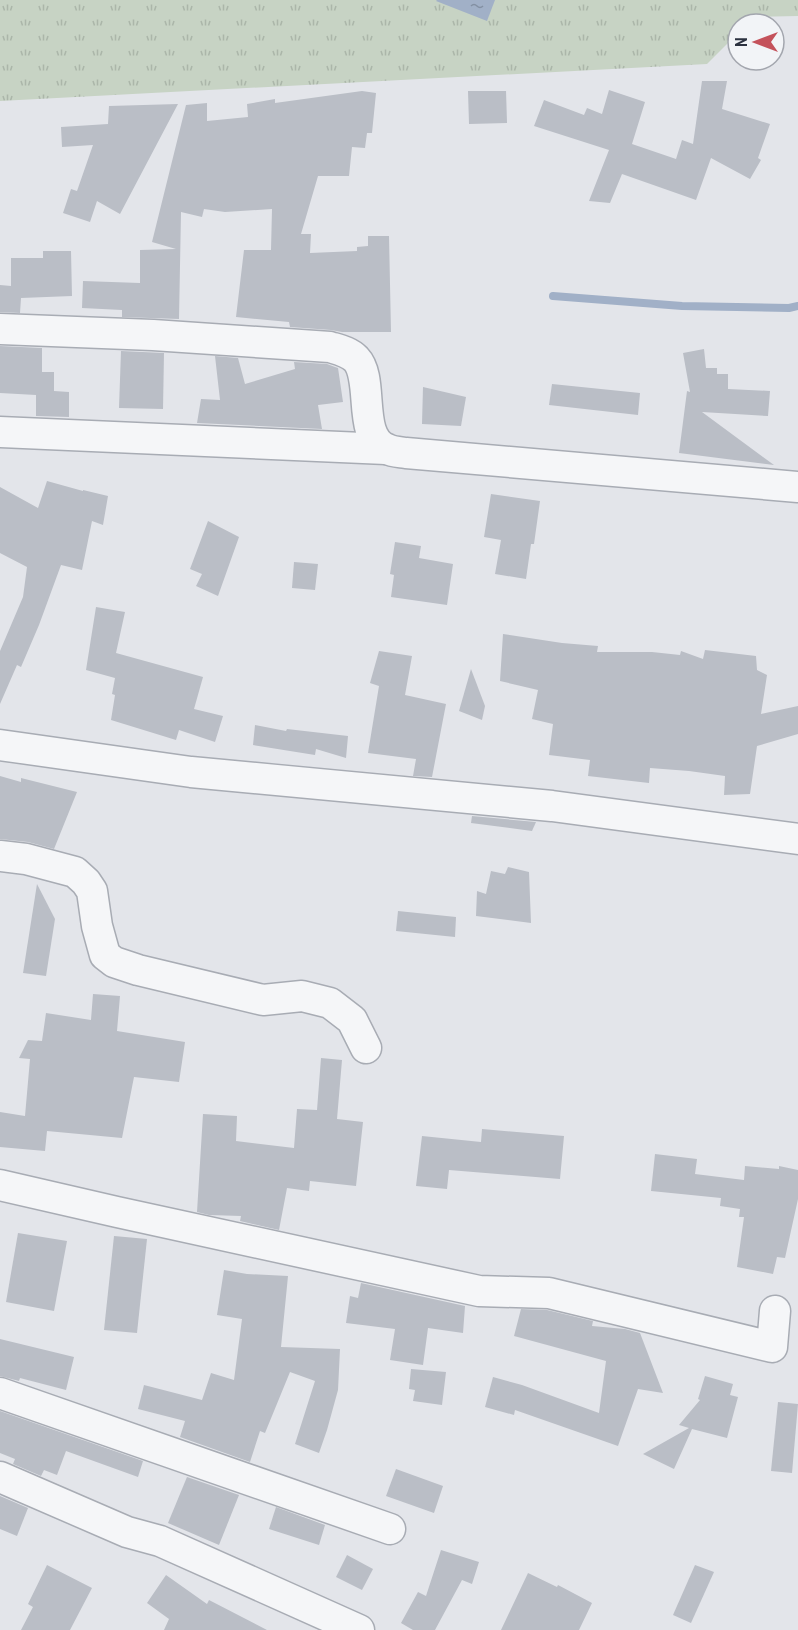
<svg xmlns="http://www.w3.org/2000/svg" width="798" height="1630" viewBox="0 0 798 1630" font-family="'Roboto Condensed',sans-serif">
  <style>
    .grass { fill: url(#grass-tufts) }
    .water { fill: url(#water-ripples) }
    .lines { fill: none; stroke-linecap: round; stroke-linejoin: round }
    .stream { stroke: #a1b0c7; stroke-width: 8 }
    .building { fill: #babec6 }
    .street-casing { stroke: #a8acb4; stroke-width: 33 }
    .street { stroke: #f5f6f8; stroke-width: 30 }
  </style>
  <defs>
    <pattern id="grass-tufts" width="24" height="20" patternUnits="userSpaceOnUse" patternTransform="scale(1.5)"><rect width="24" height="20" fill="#c7d3c4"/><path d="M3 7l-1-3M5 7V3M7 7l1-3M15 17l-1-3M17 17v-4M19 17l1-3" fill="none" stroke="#abb6a9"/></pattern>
    <pattern id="water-ripples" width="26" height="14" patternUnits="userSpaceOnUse" patternTransform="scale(1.5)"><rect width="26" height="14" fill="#a1b0c7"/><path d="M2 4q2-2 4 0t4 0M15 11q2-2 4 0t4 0" fill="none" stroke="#8390a3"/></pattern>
  </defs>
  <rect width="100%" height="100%" fill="#e3e5ea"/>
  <!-- grass -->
  <path class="grass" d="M0,0H798V16L755,17L748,24H738V33L707,64L0,101Z"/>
  <!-- water -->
  <path class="water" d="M437,0H495L487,21L436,1Z"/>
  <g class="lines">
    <!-- stream -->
    <path class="stream" d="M553,296L682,306L789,308L798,306"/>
  </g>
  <!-- building -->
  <g class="building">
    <path d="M702,81H727L722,109L770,124L758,158L761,160L750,179L711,158L696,200L622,174L610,203L589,201L609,150L534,126L544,100L584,115L587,108L602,114L609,90L645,102L632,144L676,159L682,140L693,144Z"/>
    <path d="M362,91L376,93L372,133H367L365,148L352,147L349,176H318L301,234H311L310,253L357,251V247L368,246V236H389L391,332H342L331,330L290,327L289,322L236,317L244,250H271L272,209L225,212L204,209L202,217L181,212L179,319L122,317V310L82,308L83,281L140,283V250L176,249L152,242L186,105L207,103V121L248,117L247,104L275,99V103Z"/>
    <path d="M468,91H506L507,123L469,124Z"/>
    <path d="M178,104L120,214L97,201L90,222L63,213L71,189L77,191L93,145L62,147L61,127L108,124L109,106Z"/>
    <path d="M43,251H71L72,296L21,298L20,313L0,312V285L11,286V258H43Z"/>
    <path d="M0,346L42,348V372H54V391L69,392V417L36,416V395L0,393Z"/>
    <path d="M704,349L706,368H717V374H728V389L770,391L768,416L702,412L774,465L679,453L687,391L690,392L683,353Z"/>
    <path d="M121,351L164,353L163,409L119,408Z"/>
    <path d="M215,356L238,358L245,384L295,369L294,362L327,364L335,367L338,368L343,402L318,405L322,429L197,423L201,399L220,400Z"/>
    <path d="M552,384L640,393L638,415L549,405Z"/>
    <path d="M423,387L466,397L461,426L422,424Z"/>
    <path d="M47,481L83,491V490L108,496L103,525L92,521L82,570L61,565L39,625L21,667L17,665L0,704V651L23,597L27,567L0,553V487L38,508Z"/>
    <path d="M491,494L540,501L534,544H531L526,579L495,574L501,540L484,537Z"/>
    <path d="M208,521L239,537L218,596L196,586L202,574L190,569Z"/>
    <path d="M395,542L421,546L419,558L453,564L447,605L391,597L394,575L390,574Z"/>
    <path d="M294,562L318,564L315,590L292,588Z"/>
    <path d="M96,607L125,612L116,653L203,677L194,709L223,716L215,742L179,730L176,740L111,720L115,695L112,694L115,678L86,670Z"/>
    <path d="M503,634L562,643L598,646L597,652H652L680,655L681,651L703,659L705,650L756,656L757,670L767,675L761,714L798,706V734L757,746L750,794L724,795L725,776L689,771L650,768L649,783L588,776L590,760L549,755L553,724L532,719L538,690L500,681Z"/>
    <path d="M379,651L412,656L405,695L446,704L432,777L413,776L416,759L368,753L379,686L370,683Z"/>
    <path d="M471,669L485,706L482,720L459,711Z"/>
    <path d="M255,725L286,731L287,729L348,736L346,758L316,749L315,755L253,745Z"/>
    <path d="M0,776L21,782V778L77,792L54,849L28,842L0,839Z"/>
    <path d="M472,816L536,822L532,831L471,823Z"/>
    <path d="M508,867L529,872L531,923L476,916L477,891L486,894L491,871L505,874Z"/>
    <path d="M37,884L55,919L46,976L23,973Z"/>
    <path d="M398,911L456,917L455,937L396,931Z"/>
    <path d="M93,994L120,996L117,1031L185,1042L179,1082L134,1077L122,1138L47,1131L45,1151L0,1147V1112L25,1116L30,1059L19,1058L28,1040L42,1041L46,1013L91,1020Z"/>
    <path d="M321,1058L342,1060L337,1119L363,1122L356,1186L310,1181L309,1191L287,1188L279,1230L240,1221L241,1216L209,1215L197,1212L203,1114L237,1116L236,1141L294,1148L297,1109L317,1110Z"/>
    <path d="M482,1129L564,1136L560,1179L449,1170L447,1189L416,1186L422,1136L481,1142Z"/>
    <path d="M655,1154L697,1159L695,1174L744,1180L745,1166L779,1169V1166L798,1170V1199L785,1258L777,1257L773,1274L737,1267L744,1217H739L740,1209L720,1206L721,1198L651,1191Z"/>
    <path d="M18,1233L67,1241L54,1311L6,1302Z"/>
    <path d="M114,1236L147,1239L137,1333L104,1330Z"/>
    <path d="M224,1270L247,1274L288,1276L281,1347L340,1349L338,1390L327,1430L319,1453L295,1444L315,1381L290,1372L265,1433L260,1431L250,1462L180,1437L185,1421L138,1409L144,1385L202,1400L211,1373L234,1380L242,1319L217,1315Z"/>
    <path d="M361,1283L465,1306L463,1333L428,1328L423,1365L390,1360L395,1329L346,1323L350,1296L358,1298Z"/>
    <path d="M521,1309L547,1310L593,1321L592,1326L625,1329L640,1333L663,1393L638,1389L618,1446L515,1410L514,1415L485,1407L493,1377L522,1385L599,1413L606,1361L514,1336Z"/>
    <path d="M0,1339L74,1357L66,1390L20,1378L19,1381L0,1376Z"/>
    <path d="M411,1369L446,1372L442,1405L413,1401L415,1390L409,1389Z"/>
    <path d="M705,1376L733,1384L730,1395L738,1397L727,1438L692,1429L674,1469L643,1454L689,1428L679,1425L700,1400L698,1399Z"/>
    <path d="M778,1402L798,1404L792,1473L771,1471Z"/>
    <path d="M0,1411L143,1461L138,1477L66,1451L57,1475L44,1470L41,1476L13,1464L15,1459L0,1453Z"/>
    <path d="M396,1469L443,1486L434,1513L386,1496Z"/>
    <path d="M187,1477L239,1495L219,1545L168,1523Z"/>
    <path d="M0,1496L28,1508L17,1536L0,1529Z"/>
    <path d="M276,1507L325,1525L319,1545L269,1529Z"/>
    <path d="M441,1550L479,1562L472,1584L462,1580L435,1630H413L401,1623L418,1592L426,1596Z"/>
    <path d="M347,1555L373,1569L362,1590L336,1577Z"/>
    <path d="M47,1565L92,1588L70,1630H21L33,1607L28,1604Z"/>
    <path d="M695,1565L714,1572L691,1623L673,1615Z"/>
    <path d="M528,1573L557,1587L558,1585L592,1603L579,1630H501Z"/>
    <path d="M166,1575L207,1604L209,1600L267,1630H164L169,1619L147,1603Z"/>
  </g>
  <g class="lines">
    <defs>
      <g id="street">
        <path d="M0,329L153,335L330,347C340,350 349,352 356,359C375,379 356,437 387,449C393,452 400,452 406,453L798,487"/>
        <path d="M0,432L386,449"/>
        <path d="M0,745L191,772L552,806L798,839"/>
        <path d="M0,856L26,859L75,872L86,882L92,891L97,926L105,955L114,962L138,970L263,1000L302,996L330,1003L352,1020L366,1048"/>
        <path d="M0,1185L117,1212L479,1291L549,1293L772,1347L775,1311"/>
        <path d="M0,1393L390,1529"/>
        <path d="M0,1477L127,1532L160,1541L359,1630"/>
      </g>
    </defs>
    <!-- street casing -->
    <use href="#street" class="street-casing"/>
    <!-- street -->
    <use href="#street" class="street"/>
  </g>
  <!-- north arrow -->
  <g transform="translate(756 42) rotate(270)"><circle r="28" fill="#f2f4f7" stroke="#a3a6ae" stroke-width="1.5"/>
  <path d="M0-4.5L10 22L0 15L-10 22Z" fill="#c4525b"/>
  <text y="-9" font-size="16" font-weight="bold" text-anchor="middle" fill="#2c3240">N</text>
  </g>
</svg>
